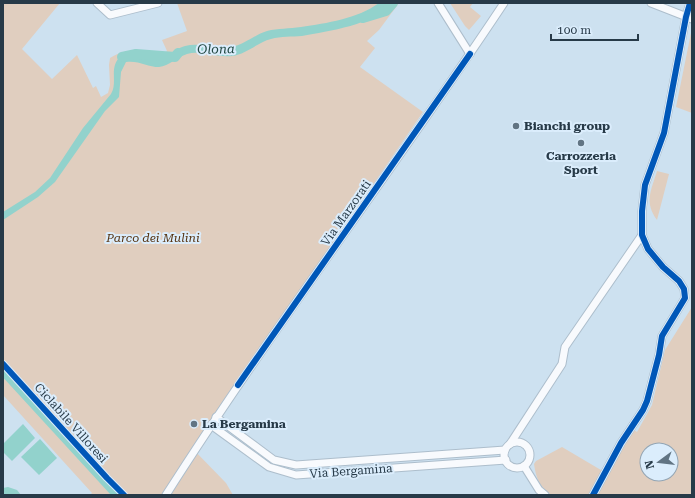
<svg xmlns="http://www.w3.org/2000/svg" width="695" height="498" viewBox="0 0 695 498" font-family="'Roboto Serif',serif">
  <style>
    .green { fill: #e0cebf; fill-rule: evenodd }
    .water { fill: #92d2cc }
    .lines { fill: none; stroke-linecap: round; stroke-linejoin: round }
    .canal { stroke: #92d2cc; stroke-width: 6 }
    .river { stroke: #92d2cc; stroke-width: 10 }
    .minor-casing { stroke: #adbecc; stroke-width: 9 }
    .minor { stroke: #f8fafd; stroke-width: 7 }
    .cycleway-casing { stroke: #dbedfc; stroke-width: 8 }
    .cycleway { stroke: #0057b8; stroke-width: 6 }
    .poi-dot { fill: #617483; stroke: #dbedfc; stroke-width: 1.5 }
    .labels { text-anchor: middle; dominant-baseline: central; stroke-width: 4; stroke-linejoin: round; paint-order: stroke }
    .poi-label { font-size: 12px; font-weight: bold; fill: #273a48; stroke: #dbedfc; text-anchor: start }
    .street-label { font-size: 12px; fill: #273a48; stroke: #dbedfc }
    .park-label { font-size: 12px; font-style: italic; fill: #563311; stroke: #dbedfc }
    .water-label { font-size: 13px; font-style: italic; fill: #214741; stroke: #dbedfc }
  </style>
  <rect width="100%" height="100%" fill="#cde1f0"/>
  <!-- green -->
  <g class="green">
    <path d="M3,3H60L22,49L52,79L77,55L93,88L96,86L101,97L108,93L110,85L109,65L110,58C128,47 145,50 164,54L167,51L162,40L187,31L177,3H399L379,30L367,41L375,48L360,67L423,112L192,448L226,483L233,495H90L92,493L3,395Z"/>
    <path d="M450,3H473L470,7L481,16L469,30L465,26Z"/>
    <path d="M692,28V113L676,107Z"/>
    <path d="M657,171L669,174L657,220C644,202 651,191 657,171Z"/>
    <path d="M692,307V495H551C539,486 536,478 534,464L536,461L562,447L606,473L627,437L634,430L637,432L652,405L665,350ZM647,450H671V474H647Z"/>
  </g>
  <!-- water -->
  <g class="water">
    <path d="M379,3H392C374,25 329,31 302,36C292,37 281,36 271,39C258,42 247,54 232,56C217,58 201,50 187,54C177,57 169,66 159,67C148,67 138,60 126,62L121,72L119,97L105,111L55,182L38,197L3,220V212L35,192L50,178L83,128L111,94C118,82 109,69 119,58C129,47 149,61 164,58C170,54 177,48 185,46C200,42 215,49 231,47C244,45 254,35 267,31C278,28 289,29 301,27C327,23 357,19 379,3Z"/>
    <path d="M23,424L35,438L12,461L3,452V444Z"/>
    <path d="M40,439L57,458L39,475L21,457Z"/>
    <path d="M8,487L17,490L21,495H3V488Z"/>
  </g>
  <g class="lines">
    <!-- canal -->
    <path class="canal" d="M3,373L115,495"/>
    <!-- river -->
    <g class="river">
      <path d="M363,18L386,11L393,3"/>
      <path d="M122,57L136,54L175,57L178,53"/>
    </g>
    <defs>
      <g id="minor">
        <path d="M97,3L110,15L158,3"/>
        <path d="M438,3L470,54"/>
        <path d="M651,3L692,19"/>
        <path d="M216,417L274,460L296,465L505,450"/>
        <path d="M211,425L269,467L296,475L506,460"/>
        <circle cx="517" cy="455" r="13"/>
        <path d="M510,444L562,364L565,347L642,235"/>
        <path d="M524,466L539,490L545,495"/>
        <path d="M166,495C273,327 394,169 504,3"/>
        <path d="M593,495L621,443L643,410L647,401L659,355L662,336L685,298L684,289L679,281L663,267L648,249L642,235V211L645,185L664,133L686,17L690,3"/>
      </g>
    </defs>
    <!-- minor casing -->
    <use href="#minor" class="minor-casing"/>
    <!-- minor -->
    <use href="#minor" class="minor"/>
    <defs>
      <g id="cycleway">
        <path d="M3,364L107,478L124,495"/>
        <path d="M238,385L470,54"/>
        <path d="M593,495L621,443L643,410L647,401L659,355L662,336L685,298L684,289L679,281L663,267L648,249L642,235V211L645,185L664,133L686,17L690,3"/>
      </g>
    </defs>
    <!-- cycleway casing -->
    <use href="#cycleway" class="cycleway-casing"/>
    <!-- cycleway -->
    <use href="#cycleway" class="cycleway"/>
  </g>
  <!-- markers -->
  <g class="poi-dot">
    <circle cx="516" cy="126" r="4"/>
    <circle cx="581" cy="143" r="4"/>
    <circle cx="194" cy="424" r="4"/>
  </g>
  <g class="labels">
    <!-- poi labels -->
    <g class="poi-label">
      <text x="524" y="126">Bianchi group</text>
      <text x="581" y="156" text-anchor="middle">Carrozzeria<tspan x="581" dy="14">Sport</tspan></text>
      <text x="202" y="424">La Bergamina</text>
    </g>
    <!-- street labels -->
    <g class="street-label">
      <text transform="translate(346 213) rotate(-55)">Via Marzorati</text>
      <text transform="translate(71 423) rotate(48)">Ciclabile Villoresi</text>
      <text transform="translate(351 471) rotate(-4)">Via Bergamina</text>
    </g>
    <!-- park labels -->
    <g class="park-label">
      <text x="153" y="238">Parco dei Mulini</text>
    </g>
    <!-- water labels -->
    <g class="water-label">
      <text transform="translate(216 49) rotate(-1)">Olona</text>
    </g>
  </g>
  <!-- border -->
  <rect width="695" height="498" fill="none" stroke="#273a48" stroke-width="8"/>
  <!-- north arrow -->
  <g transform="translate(659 462) rotate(255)"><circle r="19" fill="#dbedfc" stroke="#93a5b4"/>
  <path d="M0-3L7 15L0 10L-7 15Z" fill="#617483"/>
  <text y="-6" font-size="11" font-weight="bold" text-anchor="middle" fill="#273a48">N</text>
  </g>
  <!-- scale -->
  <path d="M551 34v6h87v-6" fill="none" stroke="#273a48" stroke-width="2"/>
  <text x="557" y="34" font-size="12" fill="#273a48" stroke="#dbedfc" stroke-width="3" paint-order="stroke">100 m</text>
</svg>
